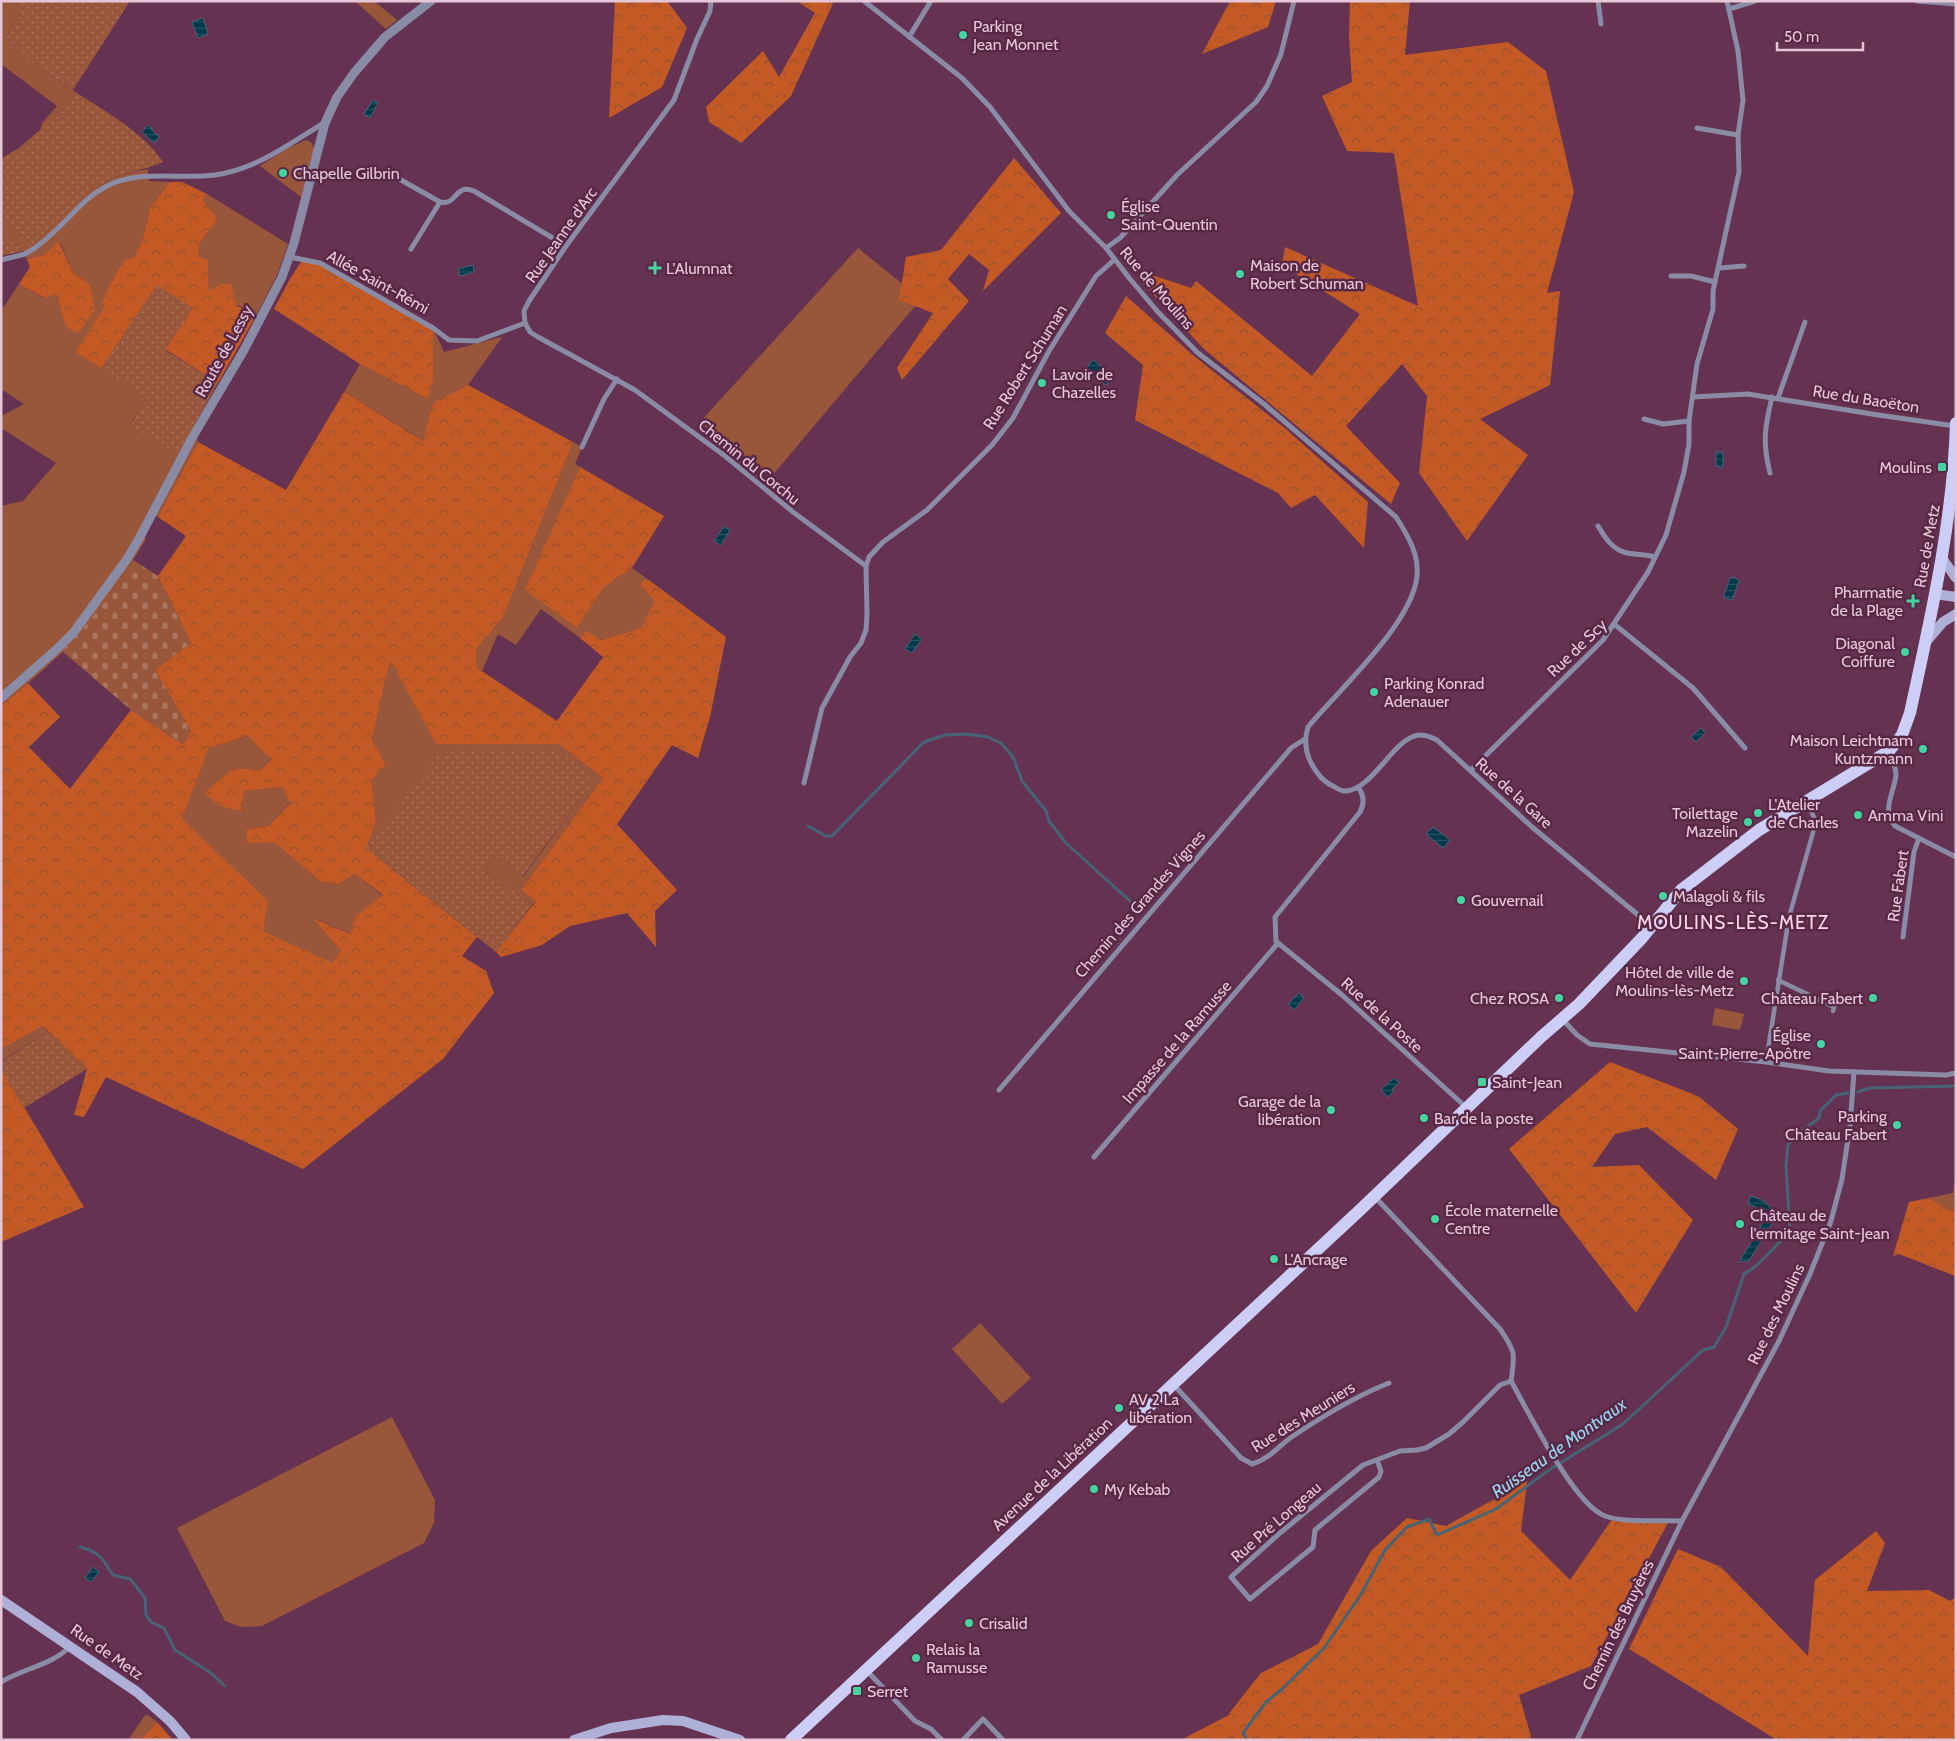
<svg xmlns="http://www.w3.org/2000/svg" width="1957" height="1741" viewBox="0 0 1957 1741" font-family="Cabin,sans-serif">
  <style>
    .green { fill: #98573a }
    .forest { fill: url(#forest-crowns); fill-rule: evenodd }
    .cemetery { fill: url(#cemetery-stones) }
    .garden { fill: url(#garden-dots) }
    .water { fill: url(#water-rules); stroke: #466475 }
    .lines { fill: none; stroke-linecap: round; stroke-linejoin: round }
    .stream { stroke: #466475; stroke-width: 3 }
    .pedestrian { stroke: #8a8ba4; stroke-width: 4.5 }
    .minor { stroke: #8a8ba4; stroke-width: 5 }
    .tertiary { stroke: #8a8ba4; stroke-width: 9 }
    .secondary { stroke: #afb0d8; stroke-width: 10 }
    .primary { stroke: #cdcef7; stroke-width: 12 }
    .poi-dot { fill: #45d49f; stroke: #592846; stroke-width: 2 }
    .labels { text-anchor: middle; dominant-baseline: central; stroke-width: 5; stroke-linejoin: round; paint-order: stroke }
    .poi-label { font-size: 16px; fill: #e6c7d8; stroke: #592846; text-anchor: start }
    .street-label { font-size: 16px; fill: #e6c7d8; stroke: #592846 }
    .water-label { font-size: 18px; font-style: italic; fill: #99d7f0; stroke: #592846 }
    .quarter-label { font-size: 19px; letter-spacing: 1px; fill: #fbd6ea; stroke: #592846 }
  </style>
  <defs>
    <pattern id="forest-crowns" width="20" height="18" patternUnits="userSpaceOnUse" patternTransform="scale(1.25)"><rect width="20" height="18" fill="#c35a25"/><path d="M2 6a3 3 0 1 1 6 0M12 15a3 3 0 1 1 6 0" fill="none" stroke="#97502f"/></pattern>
    <pattern id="cemetery-stones" width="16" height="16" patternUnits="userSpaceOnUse" patternTransform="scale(1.25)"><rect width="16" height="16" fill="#98573a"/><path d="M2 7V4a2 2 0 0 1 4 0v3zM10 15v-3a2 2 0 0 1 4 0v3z" fill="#ab755f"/></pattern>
    <pattern id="garden-dots" width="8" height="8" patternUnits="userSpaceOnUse" patternTransform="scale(1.25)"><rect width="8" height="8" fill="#98573a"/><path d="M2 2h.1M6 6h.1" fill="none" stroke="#ab755f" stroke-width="1.8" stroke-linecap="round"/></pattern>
    <pattern id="water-rules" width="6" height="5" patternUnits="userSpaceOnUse" patternTransform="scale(1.25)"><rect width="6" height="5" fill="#02394a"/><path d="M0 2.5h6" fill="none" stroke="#275463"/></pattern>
  </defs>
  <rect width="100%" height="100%" fill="#653351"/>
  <!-- green -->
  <g class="green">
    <path d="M1,1H10L24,9L11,27L6,37L33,63L77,93L44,131L41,129L42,123L57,106L1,64Z"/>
    <path d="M355,1H374L397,20L386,29Z"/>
    <path d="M306,140L312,143L314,149L301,197L260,166L288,148Z"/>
    <path d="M148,169L149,181L170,182L150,208L142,241L134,257L123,261L101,301L105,306L147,397L130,424L178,454L193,426L198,442L158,517L153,513L141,535L146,539C126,572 104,607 78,636C55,661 27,684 1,706V506L23,501L56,463L1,428V416L24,404L1,389V311L19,284L44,298L57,294L60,300L90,284L73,273L60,242L44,255L27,259L23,251L1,232V215L33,245C56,225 77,198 104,183C117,175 133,172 148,169Z"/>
    <path d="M207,194L288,244L277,275L257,314L209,292L208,261L198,256L200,242L218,219L203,200Z"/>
    <path d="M858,248L921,299L771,477L700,422Z"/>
    <path d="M433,328L444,352L502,337L468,385L434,402L429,416L425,441L344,392L360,364L428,399L433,381Z"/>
    <path d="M573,442L582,447L575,464L580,467L526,590L577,628L604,587L632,568L646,578L641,584L656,602L641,628L601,640L586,630L580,638L541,609L516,645L498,634L482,671L477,668L476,649L503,618Z"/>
    <path d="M390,659L436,744H559L603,778L521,890L536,901L532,905L484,870L494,856L523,877L595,779L366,848L376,824L372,780L386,764L372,740Z"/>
    <path d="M249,736L271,758L262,769H233L242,810L243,791L283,787L290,802L269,825L246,830L274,842L320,881L337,885L355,874L383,896L356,916L351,934L314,918L341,951L332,964L263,931L182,819L209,748Z"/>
    <path d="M1715,1008L1744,1014L1740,1030L1712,1025Z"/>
    <path d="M43,1026L48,1031L1,1061V1049Z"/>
    <path d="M1956,1167V1213L1929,1198L1953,1193Z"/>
    <path d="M980,1323L1031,1378L1002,1404L952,1349Z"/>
    <path d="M392,1417L435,1500L434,1523L424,1543L262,1626L241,1627L225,1621L177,1528Z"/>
    <path d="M146,1714L157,1722L141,1740H128Z"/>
  </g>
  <!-- forest -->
  <g class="forest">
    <path d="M615,1H667L687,28L662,87L609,118Z"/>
    <path d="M797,1H834L791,96L741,143L709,122L706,107L763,51L779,77L815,13Z"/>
    <path d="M1230,1H1276L1268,27L1202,54Z"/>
    <path d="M1350,1H1410L1405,55L1508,42L1546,71L1574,192L1547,293L1560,291L1550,385L1480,419L1528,455L1467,541L1419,473L1427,396L1402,364L1346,426L1400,483L1391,504L1204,349L1138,278L1149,274L1191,288L1196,281L1312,376L1360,314L1282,265L1285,247L1418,306L1394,153L1347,151L1322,96L1352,82L1349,36Z"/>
    <path d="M1014,158L1061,213L983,291L989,270L969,254L948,279L969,301L902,380L897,368L933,313L899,300L906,257L941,250Z"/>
    <path d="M170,182H182L207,194L203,200L218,219L200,242L198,256L208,260L209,291L218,284H231L237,306L257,314L218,383L165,349L157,285L101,368L76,352L105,306L101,301L123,261L134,257L142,241L150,208Z"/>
    <path d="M59,242L73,273L90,284L95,310L78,333L66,327L57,294L45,298L19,284L30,267L27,259L44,255Z"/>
    <path d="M303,259L312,260L433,328V381L428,399L360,364L274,309L290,279Z"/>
    <path d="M1126,296L1194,356L1287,430L1368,502L1364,548L1315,495L1291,508L1278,493L1135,420L1143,365L1105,333Z"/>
    <path d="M468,385L573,442L503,618L476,649L477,668L557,721L603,657L580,638L586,630L601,640L641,628L655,602L640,584L646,578L726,637L710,717L698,758L672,745L617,824L677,890L655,911L656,947L627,913L570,926L542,945L501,957L496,952L536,901L521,890L603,778L559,744H436L390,660L372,740L386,764L372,780L376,824L366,848L477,937L462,956L486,971L494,993L443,1059L303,1169L106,1077L84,1117L74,1115L87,1069L43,1026L1,1049V706L28,683L60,717L29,747L70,789L131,710L183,744L191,731L155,670L191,643L158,576L186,536L158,517L198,442L286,490L344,392L424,441L429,416L434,402ZM248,736L271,759L262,769H233L204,793L220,806L241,811L244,791L283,787L290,803L269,825L246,830L248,843L274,842L320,881L337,885L355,874L383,895L356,916L350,934L313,918L341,951L332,963L263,931L268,901L182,819L209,748Z"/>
    <path d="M580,467L664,516L632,568L604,587L577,628L525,590Z"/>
    <path d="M1610,1062L1698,1096L1738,1129L1716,1180L1647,1127L1615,1134L1592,1167L1639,1165L1693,1220L1636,1313L1509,1149Z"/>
    <path d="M1,1064L3,1072L84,1207L1,1242Z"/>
    <path d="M1929,1198L1956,1213V1279L1955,1276L1899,1254L1893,1256L1909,1202Z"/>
    <path d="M1527,1481L1521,1531L1570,1580L1613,1518L1669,1521L1591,1666L1519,1695L1532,1740H1181L1227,1716L1261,1673L1318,1644L1371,1551L1407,1518L1446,1526Z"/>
    <path d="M1876,1531L1885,1543L1867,1591L1929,1590L1950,1601L1956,1597V1740H1777L1629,1649L1678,1549L1721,1567L1808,1656L1815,1580Z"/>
    <path d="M157,1722L173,1740H141Z"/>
  </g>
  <!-- cemetery -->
  <path class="cemetery" d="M133,560L158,576L191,643L155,670L191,731L183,744L131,710L62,651C90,624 111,592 133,560Z"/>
  <!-- garden -->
  <g class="garden">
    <path d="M10,1H130L73,90L33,63L6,37L11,27L24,9Z"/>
    <path d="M77,93C106,112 144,133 163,162C144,171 120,172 102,184C76,200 56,225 33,245L1,215V159L19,148L41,129L44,131Z"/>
    <path d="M1,232L23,251L1,256Z"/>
    <path d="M157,285L193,308L165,350L218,383L178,454L130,425L147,397L101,368Z"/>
    <path d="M470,749L559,751L596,778L522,877L494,856L484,870L532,905L496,952L366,848L438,755Z"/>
    <path d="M48,1031L87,1069L24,1108L3,1072L1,1062Z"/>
  </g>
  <!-- water -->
  <g class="water">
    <path d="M203,18L208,34L198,38L192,22Z"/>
    <path d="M373,100L378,103L370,118L364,114Z"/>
    <path d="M148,125L152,128L151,129L159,137L154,143L142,132Z"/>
    <path d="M473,265L474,272L460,276L458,269Z"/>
    <path d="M1093,360L1113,375L1106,385L1085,370Z"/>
    <path d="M1716,452H1723V466L1722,468L1716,466Z"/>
    <path d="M724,526L730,530L721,545L714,541Z"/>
    <path d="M1735,577L1739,581L1732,600L1723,597L1730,578Z"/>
    <path d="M915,634L922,639L912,653L905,649Z"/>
    <path d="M1701,728L1705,733L1696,742L1691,737Z"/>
    <path d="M1433,827L1450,840L1443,848L1426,834Z"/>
    <path d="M1299,993L1304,998L1294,1010L1288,1004Z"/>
    <path d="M1394,1078L1399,1083L1392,1089L1394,1091L1388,1097L1381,1090Z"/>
    <path d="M1750,1196C1763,1199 1774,1206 1774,1220L1749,1261L1739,1262L1764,1221C1765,1210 1757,1207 1748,1204Z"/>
    <path d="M93,1567L99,1572L91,1582L85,1578Z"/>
  </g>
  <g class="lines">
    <!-- stream -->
    <g class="stream">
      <path d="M808,826L826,836H832L924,742L945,735L966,734L988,737L1001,743L1013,757L1022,781L1046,811L1049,821L1066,843L1142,912"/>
      <path d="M1858,1092L1870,1088L1956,1086"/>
      <path d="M80,1547C102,1553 101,1558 113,1575L130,1579L135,1585L145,1598L146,1615L151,1622L164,1628L175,1650L211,1673L225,1686"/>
      <path d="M1247,1740L1243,1733L1266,1702L1282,1689L1324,1648L1360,1596L1385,1550L1407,1527L1429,1519L1437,1535L1496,1509L1549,1470L1623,1424L1703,1350L1714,1347L1726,1327L1744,1274L1756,1266L1790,1232L1786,1166L1788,1145L1799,1133L1819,1118L1820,1111L1836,1095L1848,1093"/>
    </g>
    <!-- pedestrian -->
    <g class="pedestrian">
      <path d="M1778,980L1834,1007"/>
      <path d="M1833,1011L1835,1004"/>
      <path d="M1766,1062L1789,917L1816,822L1807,802"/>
    </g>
    <!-- minor -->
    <g class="minor">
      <path d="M711,1L710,11L697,39L674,100L566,246L529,301L524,311L525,323L530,332L538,337L635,390L725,456L793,512L866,566"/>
      <path d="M864,1L962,78L990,107L1069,211L1106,248L1130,279L1158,312L1198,353L1264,404L1396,517C1405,531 1416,549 1417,566C1423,615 1338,690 1308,727C1303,743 1306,757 1316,771C1320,777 1326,783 1333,786C1336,788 1340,790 1343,791C1369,793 1390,746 1412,737C1421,733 1429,736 1437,740L1532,827L1643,919L1652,924"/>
      <path d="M1598,1L1601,24"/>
      <path d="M1917,1L1956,4"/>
      <path d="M1729,9L1755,1"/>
      <path d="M909,37L931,1"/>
      <path d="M1697,128L1738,135"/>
      <path d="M378,172L394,176L440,202C458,206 454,183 474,191L566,246"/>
      <path d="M1106,248L1120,238L1177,175L1256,102L1267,86L1281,54L1294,1"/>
      <path d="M411,249L440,202"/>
      <path d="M290,257L320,263L433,328L449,340L477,341L525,323"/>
      <path d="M1,260L25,254L35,248C43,242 51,235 58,228C74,213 87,196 107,186C141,169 179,180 215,175C259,168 287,145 324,123"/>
      <path d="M1719,268L1744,266"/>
      <path d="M1671,276H1691L1715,282"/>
      <path d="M1693,397L1748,394L1878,415L1955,426"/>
      <path d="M1778,398L1805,322"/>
      <path d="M1644,419L1663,424L1689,421"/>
      <path d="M582,447L604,399L617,379"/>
      <path d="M1770,473C1762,442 1765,427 1772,397"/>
      <path d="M1598,526C1605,538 1613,550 1627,553C1637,555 1646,554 1655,557"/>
      <path d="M1614,624L1693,688L1745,748"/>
      <path d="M1889,752C1892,759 1896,767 1896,775C1894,794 1881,809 1895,826L1956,857"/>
      <path d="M1471,770L1603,640L1648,572L1666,535L1684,472L1689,444V421L1697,364L1713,309V291L1739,172L1738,135L1743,100L1738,51L1727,1"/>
      <path d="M804,783L822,708L850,657L861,643L866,630L867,615L866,566L869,557L883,542L927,510L992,445L1013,418L1049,351L1096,276L1114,260"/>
      <path d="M1903,937L1914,852L1919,838"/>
      <path d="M1278,943L1342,995L1467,1108"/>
      <path d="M1278,943L1276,942L1275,917L1360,812C1365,803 1364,795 1358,787"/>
      <path d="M1563,1020L1577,1035L1590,1044L1766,1062L1829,1071L1946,1075L1956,1073"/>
      <path d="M999,1090L1291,748L1305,739"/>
      <path d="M1094,1157L1278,943"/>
      <path d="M1374,1196L1500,1329C1516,1352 1515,1354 1511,1381"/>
      <path d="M1511,1381C1528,1411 1574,1505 1605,1516C1623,1523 1661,1520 1682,1521"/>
      <path d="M1173,1384L1241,1458L1252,1464C1271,1458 1277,1447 1293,1436C1323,1416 1356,1396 1389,1383"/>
      <path d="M1377,1460L1381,1471L1379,1477L1315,1530L1313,1547L1250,1599L1231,1577L1280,1533L1363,1465L1400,1451L1417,1450L1426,1448L1449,1434L1462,1423L1500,1385L1511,1381"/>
      <path d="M866,1670L915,1721L931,1729L942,1740"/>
      <path d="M1,1682C22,1669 55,1664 70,1646"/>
      <path d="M963,1740L983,1719L1003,1740"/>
      <path d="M1577,1740L1682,1521L1779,1341L1810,1274L1831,1221L1842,1179L1850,1126L1854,1072"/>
    </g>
    <!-- tertiary -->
    <path class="tertiary" d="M1,698L57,649L74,632L127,559L141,535L192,438L244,350L282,277L294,243L325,123L337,97L354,73L385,37L431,1"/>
    <!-- secondary -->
    <g class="secondary">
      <path d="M1942,558L1956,578"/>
      <path d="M1935,594L1956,597"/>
      <path d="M1925,643L1943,622L1956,614"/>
      <path d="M1,1600L137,1692L170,1721L186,1740"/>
      <path d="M574,1740L611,1728L663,1720L683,1721L740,1740"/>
    </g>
    <!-- primary -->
    <path class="primary" d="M791,1740L1360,1210L1541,1037L1579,1004L1642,938L1681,890L1759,830L1889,751L1902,735L1910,713C1931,616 1953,522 1956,423"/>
  </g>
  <!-- markers -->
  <g class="poi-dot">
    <circle cx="963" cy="35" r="5"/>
    <circle cx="283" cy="173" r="5"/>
    <circle cx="1111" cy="215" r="5"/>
    <path d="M652.5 260.5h5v5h5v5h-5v5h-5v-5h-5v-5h5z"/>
    <circle cx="1240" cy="274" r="5"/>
    <circle cx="1042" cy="383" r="5"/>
    <rect x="1937" y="462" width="10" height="10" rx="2.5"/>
    <path d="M1910.5 593.5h5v5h5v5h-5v5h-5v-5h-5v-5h5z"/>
    <circle cx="1905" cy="652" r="5"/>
    <circle cx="1374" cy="692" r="5"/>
    <circle cx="1923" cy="749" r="5"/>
    <circle cx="1758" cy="813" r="5"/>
    <circle cx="1858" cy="815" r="5"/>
    <circle cx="1748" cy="822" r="5"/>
    <circle cx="1663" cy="896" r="5"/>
    <circle cx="1461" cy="900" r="5"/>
    <circle cx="1744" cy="981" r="5"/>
    <circle cx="1559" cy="998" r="5"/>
    <circle cx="1873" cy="998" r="5"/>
    <circle cx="1821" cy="1044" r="5"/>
    <rect x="1477" y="1077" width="10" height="10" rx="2.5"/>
    <circle cx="1331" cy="1110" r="5"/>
    <circle cx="1424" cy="1118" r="5"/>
    <circle cx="1897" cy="1125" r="5"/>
    <circle cx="1435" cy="1219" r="5"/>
    <circle cx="1740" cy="1224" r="5"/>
    <circle cx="1274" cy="1259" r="5"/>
    <circle cx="1119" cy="1408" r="5"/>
    <circle cx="1094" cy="1489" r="5"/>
    <circle cx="969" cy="1623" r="5"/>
    <circle cx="916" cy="1658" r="5"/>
    <rect x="852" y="1686" width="10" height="10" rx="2.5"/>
  </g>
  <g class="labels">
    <!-- poi labels -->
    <g class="poi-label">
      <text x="973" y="26">Parking<tspan x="973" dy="18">Jean Monnet</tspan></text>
      <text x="293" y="173">Chapelle Gilbrin</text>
      <text x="1121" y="206">Église<tspan x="1121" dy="18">Saint-Quentin</tspan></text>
      <text x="1250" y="265">Maison de<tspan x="1250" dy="18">Robert Schuman</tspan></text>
      <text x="666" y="268">L'Alumnat</text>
      <text x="1052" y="374">Lavoir de<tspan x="1052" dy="18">Chazelles</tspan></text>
      <text x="1932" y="467" text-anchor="end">Moulins</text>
      <text x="1903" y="592" text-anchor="end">Pharmatie<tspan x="1903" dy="18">de la Plage</tspan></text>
      <text x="1895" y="643" text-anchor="end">Diagonal<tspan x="1895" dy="18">Coiffure</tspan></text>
      <text x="1384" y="683">Parking Konrad<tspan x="1384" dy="18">Adenauer</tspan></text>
      <text x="1913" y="740" text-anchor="end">Maison Leichtnam<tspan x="1913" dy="18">Kuntzmann</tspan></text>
      <text x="1768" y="804">L'Atelier<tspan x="1768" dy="18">de Charles</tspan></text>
      <text x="1738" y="813" text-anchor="end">Toilettage<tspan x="1738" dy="18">Mazelin</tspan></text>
      <text x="1868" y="815">Amma Vini</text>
      <text x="1673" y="896">Malagoli &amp; fils</text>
      <text x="1471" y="900">Gouvernail</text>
      <text x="1734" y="972" text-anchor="end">Hôtel de ville de<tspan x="1734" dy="18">Moulins-lès-Metz</tspan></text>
      <text x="1549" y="998" text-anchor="end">Chez ROSA</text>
      <text x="1863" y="998" text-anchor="end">Château Fabert</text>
      <text x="1811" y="1035" text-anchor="end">Église<tspan x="1811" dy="18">Saint-Pierre-Apôtre</tspan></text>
      <text x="1492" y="1082">Saint-Jean</text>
      <text x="1321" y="1101" text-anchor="end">Garage de la<tspan x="1321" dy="18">libération</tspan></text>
      <text x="1887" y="1116" text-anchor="end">Parking<tspan x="1887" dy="18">Château Fabert</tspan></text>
      <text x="1434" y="1118">Bar de la poste</text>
      <text x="1445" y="1210">École maternelle<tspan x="1445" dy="18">Centre</tspan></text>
      <text x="1750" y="1215">Château de<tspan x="1750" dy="18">l'ermitage Saint-Jean</tspan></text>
      <text x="1284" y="1259">L'Ancrage</text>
      <text x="1129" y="1399">AV 2 La<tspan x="1129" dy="18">libération</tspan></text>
      <text x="1104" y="1489">My Kebab</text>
      <text x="979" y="1623">Crisalid</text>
      <text x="926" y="1649">Relais la<tspan x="926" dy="18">Ramusse</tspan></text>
      <text x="867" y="1691">Serret</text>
    </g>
    <!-- street labels -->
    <g class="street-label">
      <text transform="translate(561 235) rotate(-55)">Rue Jeanne d'Arc</text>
      <text transform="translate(378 282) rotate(29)">Allée Saint-Rémi</text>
      <text transform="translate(1157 288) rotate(49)">Rue de Moulins</text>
      <text transform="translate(224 351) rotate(-61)">Route de Lessy</text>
      <text transform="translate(1025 367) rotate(-58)">Rue Robert Schuman</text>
      <text transform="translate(1866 399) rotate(9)">Rue du Baoëton</text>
      <text transform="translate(749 462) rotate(39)">Chemin du Corchu</text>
      <text transform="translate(1927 546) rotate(-80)">Rue de Metz</text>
      <text transform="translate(1577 648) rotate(-44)">Rue de Scy</text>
      <text transform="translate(1514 793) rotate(42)">Rue de la Gare</text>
      <text transform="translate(1898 886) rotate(-82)">Rue Fabert</text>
      <text transform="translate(1140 904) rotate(-49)">Chemin des Grandes Vignes</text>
      <text transform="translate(1382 1015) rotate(42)">Rue de la Poste</text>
      <text transform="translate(1177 1042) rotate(-49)">Impasse de la Ramusse</text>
      <text transform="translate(1776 1314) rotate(-64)">Rue des Moulins</text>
      <text transform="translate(1303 1417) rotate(-32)">Rue des Meuniers</text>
      <text transform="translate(1052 1474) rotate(-43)">Avenue de la Libération</text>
      <text transform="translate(1276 1522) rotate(-41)">Rue Pré Longeau</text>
      <text transform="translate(1618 1625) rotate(-64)">Chemin des Bruyères</text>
      <text transform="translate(107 1652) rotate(35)">Rue de Metz</text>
    </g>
    <!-- water labels -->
    <g class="water-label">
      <text transform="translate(1559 1448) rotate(-35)">Ruisseau de Montvaux</text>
    </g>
    <!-- quarter labels -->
    <g class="quarter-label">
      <text x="1733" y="922">MOULINS-LÈS-METZ</text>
    </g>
  </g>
  <!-- border -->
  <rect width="1957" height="1741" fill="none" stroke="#e6c7d8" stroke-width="5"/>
  <!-- scale -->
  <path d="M1777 42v8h86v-8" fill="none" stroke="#e6c7d8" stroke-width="2.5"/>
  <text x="1784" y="42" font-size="15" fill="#e6c7d8" stroke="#592846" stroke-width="4" paint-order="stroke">50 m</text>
</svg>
